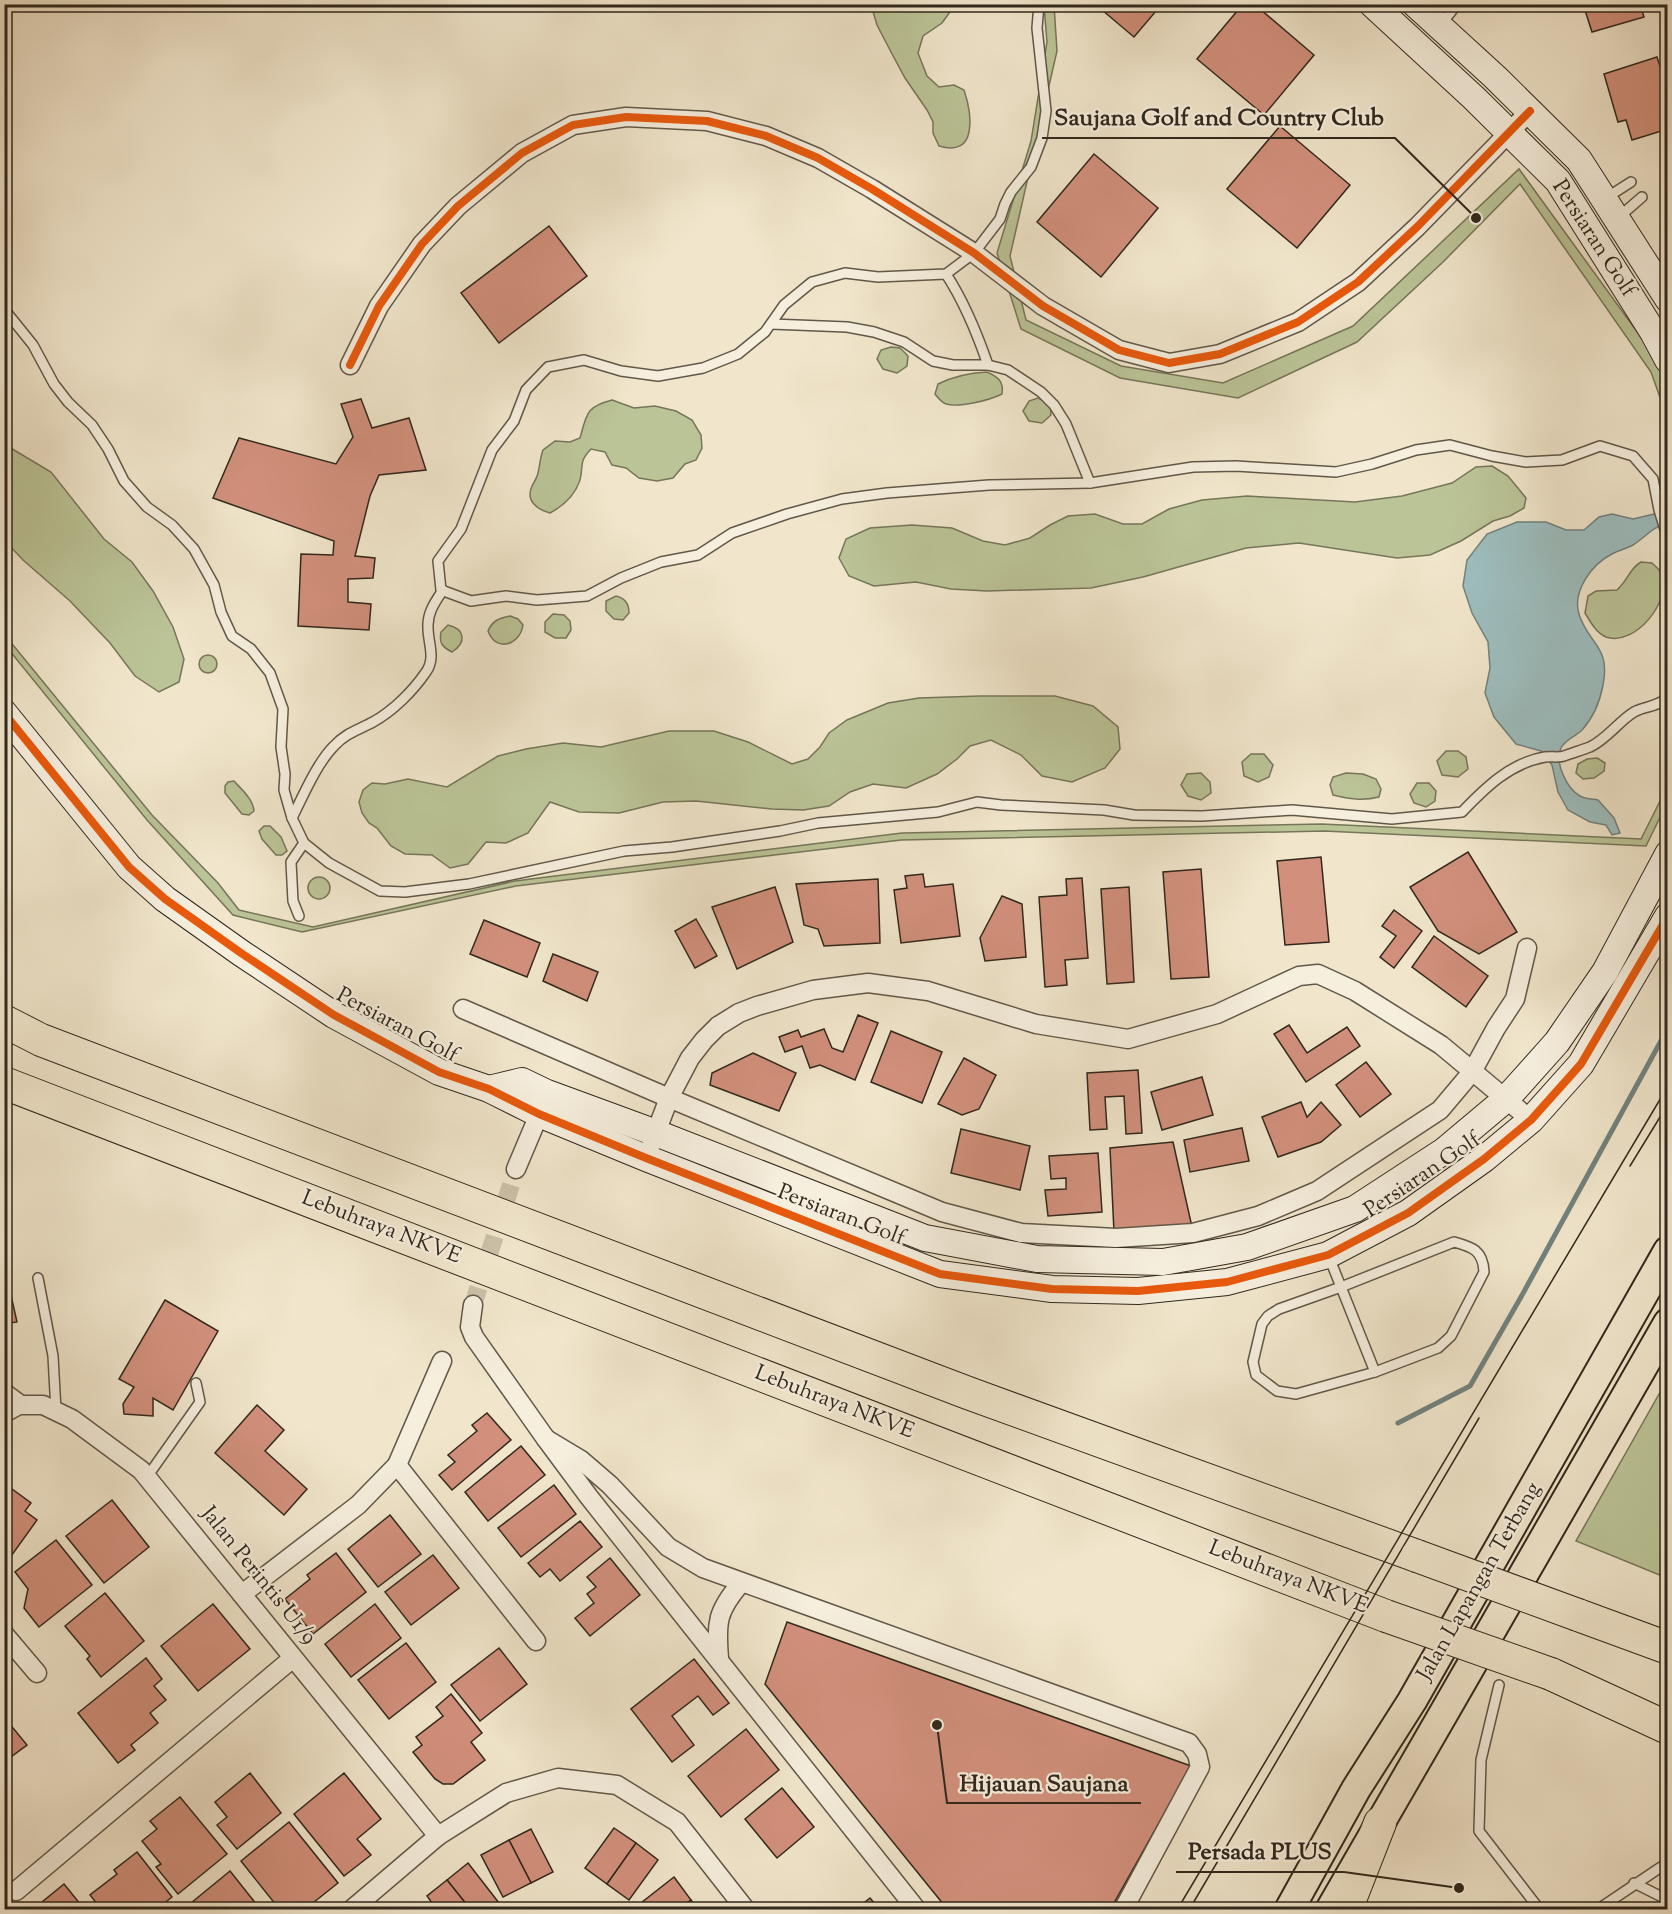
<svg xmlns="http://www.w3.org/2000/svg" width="1672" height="1914" viewBox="0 0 1672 1914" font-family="'Sorts Mill Goudy',serif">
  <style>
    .green { fill: #bbc497; stroke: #76765a; stroke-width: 1.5 }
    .water { fill: #9dbebf; stroke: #72827e; stroke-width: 1.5 }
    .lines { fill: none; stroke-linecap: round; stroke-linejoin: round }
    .stream { stroke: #72827e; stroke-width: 5 }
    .building { fill: #d2907c; stroke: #31281d; stroke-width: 1.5 }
    .street-tunnel { stroke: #cbc0a9; stroke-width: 18; stroke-dasharray: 18 9; stroke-linecap: butt }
    .lane-casing { stroke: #615849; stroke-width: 12 }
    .street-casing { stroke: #615849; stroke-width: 21 }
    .secondary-casing { stroke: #31281d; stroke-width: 28 }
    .primary-casing { stroke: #31281d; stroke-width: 32 }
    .highway-casing { stroke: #31281d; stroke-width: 34 }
    .lane { stroke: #f6efde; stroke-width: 9 }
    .street { stroke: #f6efde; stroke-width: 18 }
    .secondary { stroke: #f6efde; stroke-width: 26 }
    .primary { stroke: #f1e6cc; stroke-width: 28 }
    .highway { stroke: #f1e6cc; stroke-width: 32 }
    .tram { stroke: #31281d; stroke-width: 1.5 }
    .highway-bridge-casing { stroke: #31281d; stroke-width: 34; stroke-linecap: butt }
    .highway-bridge { stroke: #f1e6cc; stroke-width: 32 }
    .cycleway-casing { stroke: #f6efde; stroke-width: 11 }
    .cycleway { stroke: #e8590c; stroke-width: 8 }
    .labels { text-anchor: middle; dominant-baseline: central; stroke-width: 4.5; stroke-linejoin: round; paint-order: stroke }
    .street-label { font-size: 22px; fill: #31281d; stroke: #f6efde }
    .leader { fill: none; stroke: #31281d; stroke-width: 2 }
    .callout-dot { fill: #31281d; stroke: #f6efde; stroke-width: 2 }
    .callout-label { font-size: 24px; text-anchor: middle; font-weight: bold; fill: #31281d; stroke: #f6efde; stroke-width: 4.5; stroke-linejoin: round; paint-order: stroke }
  </style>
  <rect width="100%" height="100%" fill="#f1e6cc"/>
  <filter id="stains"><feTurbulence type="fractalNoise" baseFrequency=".00333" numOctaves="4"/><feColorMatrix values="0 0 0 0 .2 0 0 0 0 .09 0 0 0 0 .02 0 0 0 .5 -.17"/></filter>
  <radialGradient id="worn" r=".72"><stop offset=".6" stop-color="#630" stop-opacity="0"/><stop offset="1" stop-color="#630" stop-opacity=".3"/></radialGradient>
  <!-- green -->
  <g class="green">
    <path d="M871,5H955L942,23L923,36L918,53L927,76L939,87L954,85L964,90C972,114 978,158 939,146L933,133V122L927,110L905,78L891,52L877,25Z"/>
    <path d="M1044,5H1054L1057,51L1010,256L1026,320L1121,366L1223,383L1353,326L1519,169L1659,362L1667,386V417L1651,372L1520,184L1443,262L1357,342L1238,398L1120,378L1021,329L997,253L1031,141L1047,42Z"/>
    <path d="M891,347L900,348L908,356L907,366L897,373L883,369L877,359L881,350Z"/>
    <path d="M987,372C998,377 1004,381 1002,394C990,400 959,408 946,404C941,402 938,398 935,394L938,384C954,376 968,373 987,372Z"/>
    <path d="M1038,398L1050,403L1051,415L1042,423L1029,421L1023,411L1029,401Z"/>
    <path d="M612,400L634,408L655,406L676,411L692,420L701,435L702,448L696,460L685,464L673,478L657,481L639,478L626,468L612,465L605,452L591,449C578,463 584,464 580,480C575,495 563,506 550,513C538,510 525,501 532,486C534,482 537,478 538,473C540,465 540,458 543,450L555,441L570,442L580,438C587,413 586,407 612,400Z"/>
    <path d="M4,444L51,472L104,539L132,562L153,591L173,627L184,659L179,682L159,692L135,676L110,643L70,601L23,560L5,541Z"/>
    <path d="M1492,466L1508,476L1526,498L1524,508L1510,516L1493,521L1461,541L1430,555L1397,558L1299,543L1246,548L1143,577L1091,588L987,591L951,589L916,582L874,586L849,576L839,558L846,539L870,528L912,525L952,528L983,541L1005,545L1030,538L1050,525L1068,516L1095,514L1123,524H1142L1169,509L1202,500L1247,496L1355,502L1402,496L1452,483L1476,467Z"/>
    <path d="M1641,562L1652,563C1655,566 1660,570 1662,574C1672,601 1635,647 1606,637C1596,633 1590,621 1585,613L1588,596L1596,591L1617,590C1629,579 1629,569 1641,562Z"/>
    <path d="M616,596C625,598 629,603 629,613L623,620L614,619L606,611V601Z"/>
    <path d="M553,614L564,615L570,621L571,630L566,638H555L545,632V622Z"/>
    <path d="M510,616L518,619L523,625C520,645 496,653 488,631C492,621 499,618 510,616Z"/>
    <path d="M448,625C465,629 467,642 452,652C442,647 439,643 441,632Z"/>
    <path d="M4,634L152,815L218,883L239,910L313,927L515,881L902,833L1322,824L1641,839L1667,787V803L1646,846L1324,831L901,840L516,886L302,932L233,915L147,820L5,645Z"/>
    <circle cx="208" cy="664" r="9"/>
    <path d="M980,696H1055L1093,706L1118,727L1120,749L1105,768L1072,782L1042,776L1021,755L991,740L970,746L957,759L937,774L906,788L873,784L850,792L829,806L803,810L772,809L696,801L663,802L619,813L579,812L550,802L528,833L506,843L486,842L468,864L450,868L432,855L405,854L391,846L377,828L369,823L362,813L359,802L363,790L372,783L385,784L408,779L447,787L498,756L526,749L563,743L601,747L669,731H714L748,742L792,764L808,759L820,747L829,733L847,720L888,703L919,698Z"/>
    <path d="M1446,751H1458L1466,757L1468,769L1458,777L1442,775L1437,761Z"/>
    <path d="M1251,754H1264L1273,765L1269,777L1258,782L1244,776L1242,762Z"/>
    <path d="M1597,758L1605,763L1604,771L1594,778L1583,779L1576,773L1578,764L1587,759Z"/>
    <path d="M1201,773L1210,782L1211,793L1201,800L1188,796L1181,785L1187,774Z"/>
    <path d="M1346,773L1363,774L1376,779L1381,789L1379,797C1363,801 1349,799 1333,795L1330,785L1333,777Z"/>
    <path d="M234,781C242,790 253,799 254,811L249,815L242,814L225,793V786L228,782Z"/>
    <path d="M1417,783H1429L1436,791L1435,801L1426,807L1414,803L1410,794Z"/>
    <path d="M264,826H270L281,837L287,851L282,855H276L262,839L259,831Z"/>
    <circle cx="319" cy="888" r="11"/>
    <path d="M1667,1380L1668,1578H1667L1576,1541Z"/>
  </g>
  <!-- water -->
  <path class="water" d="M1667,511V523C1651,528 1647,536 1633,545C1626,549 1619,550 1612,554C1592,564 1572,591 1579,614C1588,644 1611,646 1603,685C1600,701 1593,718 1582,730C1575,737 1566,739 1561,748C1554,762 1567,789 1580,796C1585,799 1592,799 1598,800L1614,818L1620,833L1612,835L1606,825L1590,822L1568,810L1558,792L1552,765L1541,751L1516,744L1494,717L1485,693L1490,668L1488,642L1472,613L1463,586L1467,560L1487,534L1517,522H1546L1566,530H1584L1599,517L1612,514L1633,519Z"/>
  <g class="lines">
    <!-- stream -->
    <path class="stream" d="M1398,1423L1470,1386L1521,1297L1668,1028"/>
  </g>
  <!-- building -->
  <g class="building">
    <path d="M1095,4H1162L1134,37Z"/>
    <path d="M1243,4H1254L1314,55L1264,115L1197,59Z"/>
    <path d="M1583,4H1640L1644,17L1592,32Z"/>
    <path d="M1657,57L1668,91V106L1666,107L1668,129L1632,140L1626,120L1618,122L1604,74Z"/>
    <path d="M1280,126L1350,185L1297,248L1227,189Z"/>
    <path d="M1094,154L1158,208L1101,277L1037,222Z"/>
    <path d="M549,226L587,276L499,343L461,293Z"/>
    <path d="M361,399L372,428L409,418L426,470L379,475L370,496L355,556L375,558L373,578L348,579V602L371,604L369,630L298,626L301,554L333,555L334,541L213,498L239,438L336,464L353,437L341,404Z"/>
    <path d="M1468,852L1517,932L1479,954L1438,931L1410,887Z"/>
    <path d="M1321,857L1329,942L1285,945L1277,861Z"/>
    <path d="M1201,869L1209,977L1171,979L1163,872Z"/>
    <path d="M923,874L925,887L953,884L960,936L901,943L894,890L907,888L905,876Z"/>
    <path d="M1082,878L1088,958L1065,960L1067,985L1045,987L1039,897L1067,895L1066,879Z"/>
    <path d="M878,879L880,943L824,946L818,929L804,925L796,884Z"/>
    <path d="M775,887L793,942L737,969L712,907Z"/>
    <path d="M1129,887L1134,982L1107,984L1101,889Z"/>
    <path d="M1002,896L1022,904L1026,957L985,961L980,938Z"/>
    <path d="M1394,910L1422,931L1394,968L1380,957L1396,936L1382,926Z"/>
    <path d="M696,919L717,956L695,968L675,931Z"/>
    <path d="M484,920L540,943L527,977L470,954Z"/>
    <path d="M1434,936L1488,976L1466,1007L1412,967Z"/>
    <path d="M553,954L598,972L587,1001L543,981Z"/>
    <path d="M858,1015L878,1023L855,1080L820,1065L810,1068L802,1046L785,1052L779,1037L798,1030L801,1037L824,1029L832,1048L843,1052Z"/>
    <path d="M1289,1025L1307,1053L1347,1027L1360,1046L1306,1082L1274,1034Z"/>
    <path d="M891,1031L942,1052L922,1103L871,1082Z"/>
    <path d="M753,1053L796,1073L779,1111L710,1085L712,1073Z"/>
    <path d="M964,1058L996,1075L979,1109L962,1115L938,1104Z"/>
    <path d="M1366,1062L1391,1094L1360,1117L1336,1085Z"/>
    <path d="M1138,1070L1142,1133L1126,1134L1124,1096L1105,1097L1107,1129L1090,1130L1087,1073Z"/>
    <path d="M1202,1077L1213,1115L1162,1130L1151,1092Z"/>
    <path d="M1301,1102L1307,1117L1321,1102L1341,1125L1321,1142L1278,1157L1262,1117Z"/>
    <path d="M1242,1128L1249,1161L1190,1172L1184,1140Z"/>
    <path d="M961,1129L1030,1146L1020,1190L951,1173Z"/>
    <path d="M1173,1142L1192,1227L1114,1232L1110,1148Z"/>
    <path d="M1098,1153L1102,1212L1048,1216L1045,1190L1066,1189V1178L1051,1179L1049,1156Z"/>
    <path d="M4,1264L17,1322L4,1324Z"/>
    <path d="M165,1300L218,1331L173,1410L153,1398V1416L124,1414L123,1404L134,1387L119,1379Z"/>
    <path d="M257,1405L284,1430L265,1451L307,1489L284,1515L215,1453Z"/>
    <path d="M487,1413L511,1440L452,1490L439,1475L455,1462L448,1455L477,1431L472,1425Z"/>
    <path d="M521,1446L545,1475L488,1521L465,1492Z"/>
    <path d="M554,1485L576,1514L521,1557L498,1528Z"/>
    <path d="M8,1486L31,1503L25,1511L37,1520L4,1566V1490Z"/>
    <path d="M112,1500L149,1547L104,1583L66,1536Z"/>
    <path d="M390,1515L421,1554L378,1587L348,1549Z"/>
    <path d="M580,1521L602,1547L560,1581L550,1569L540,1577L528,1563Z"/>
    <path d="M56,1540L92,1585L39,1627L24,1608L28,1589L15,1572Z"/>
    <path d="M336,1553L366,1592L313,1634L285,1599L310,1579L307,1575Z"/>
    <path d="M433,1555L459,1588L411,1625L385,1592Z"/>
    <path d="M610,1558L640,1595L590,1636L575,1618L594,1603L587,1594L596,1587L587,1577Z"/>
    <path d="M105,1593L144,1641L101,1677L87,1659L90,1656L65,1626Z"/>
    <path d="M213,1604L250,1649L198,1691L161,1646Z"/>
    <path d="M375,1604L401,1638L351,1677L325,1644Z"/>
    <path d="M787,1622L1191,1766L1110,1910H948L765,1684Z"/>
    <path d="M406,1643L436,1682L389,1719L358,1680Z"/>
    <path d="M499,1648L527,1684L480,1721L451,1685Z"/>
    <path d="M146,1658L162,1679L154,1686L166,1700L150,1713L158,1723L131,1745L135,1750L118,1763L78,1713Z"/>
    <path d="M694,1659L729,1703L713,1715L698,1696L672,1716L694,1745L672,1762L631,1709Z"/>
    <path d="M451,1694L482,1733L471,1742L485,1760L453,1784H443L435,1779L413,1752L422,1745L416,1737L443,1716L436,1707Z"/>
    <path d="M4,1717L27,1745L4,1762Z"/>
    <path d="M746,1729L779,1770L721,1817L688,1776Z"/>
    <path d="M250,1773L281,1813L237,1849L217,1825L227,1817L215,1802Z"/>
    <path d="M344,1773L381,1819L357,1839L371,1855L344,1876L294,1814Z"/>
    <path d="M782,1788L814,1827L777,1858L745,1819Z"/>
    <path d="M180,1797L227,1854L178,1894L156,1867L161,1864L142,1841L157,1829L150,1821Z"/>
    <path d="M289,1822L338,1883L304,1910H280L241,1861Z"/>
    <path d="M614,1828L636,1843L607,1884L585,1868Z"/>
    <path d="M531,1829L553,1872L531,1883L509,1840Z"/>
    <path d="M509,1840L531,1883L503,1897L481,1855Z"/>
    <path d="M636,1843L658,1860L629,1900L607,1884Z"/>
    <path d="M137,1852L172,1897L156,1910H102L90,1895L117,1874L114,1870Z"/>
    <path d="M468,1863L499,1903L491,1910H471L447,1880Z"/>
    <path d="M230,1871L261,1910H186L185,1908Z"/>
    <path d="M674,1877L691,1900L678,1910H632Z"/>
    <path d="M447,1880L471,1910H437L427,1896Z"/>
    <path d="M64,1884L85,1910H38L36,1907Z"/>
    <path d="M870,1898L880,1910H855Z"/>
    <path d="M691,1900L698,1910H678Z"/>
  </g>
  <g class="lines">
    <!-- street-tunnel -->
    <path class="street-tunnel" d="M473,1305L516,1169"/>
    <defs>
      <g id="lane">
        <path d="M1039,4L1037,28L1046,111L1042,138L1031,167L1011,192L1005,204L1000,219L974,253L946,274L878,277L845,273L812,282L784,305L765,332L738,354L703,368L658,376L621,371L584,360L548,367L526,390L514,421L492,450L461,529L438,561L441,590L471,601L506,596L537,600L587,596L621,578L661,562L698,555L732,533L787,514L842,499L887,493L989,485L1090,483L1193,467L1236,466L1336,472L1372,464L1416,450L1450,445L1492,456L1526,462L1562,460L1600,446L1633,456L1653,479L1659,510L1668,539"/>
        <path d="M1440,26L1457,4"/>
        <path d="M1606,198L1631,182"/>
        <path d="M1619,217L1642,197"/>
        <path d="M946,274C965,303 977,333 988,365"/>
        <path d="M4,309L33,345L54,384L68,402L92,425L108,449L124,481L147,507L172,525L194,549L214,585L221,612L232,636L251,649L270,673L283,709L281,747L285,774L284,790L292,818"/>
        <path d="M771,324L847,327L874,332L904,342L933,361L953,365H988L1008,370L1041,392L1054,405L1066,424L1090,483"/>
        <path d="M443,590C435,602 427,613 428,628C428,643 436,658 426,672C413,691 393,711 373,722C358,730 346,733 334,746C317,763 303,796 292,818L304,843L329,863L380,891L405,892L469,884L624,851L672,847L780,831L818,823L938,812L977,802L1001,805L1104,810L1134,815L1202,816L1292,810L1392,819L1462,812C1485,788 1510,763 1545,757C1551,756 1558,758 1564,756C1572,753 1582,750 1590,747C1607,739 1618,722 1634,712C1645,706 1654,708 1668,698"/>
        <path d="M299,916L293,901L291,862L304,843"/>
        <path d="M1454,1242C1472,1247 1483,1250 1484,1272L1451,1336L1438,1348L1375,1372L1296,1394L1277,1391L1256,1375L1253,1362L1262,1324L1268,1316L1279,1309L1341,1287Z"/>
        <path d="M1329,1257L1375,1372"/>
        <path d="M38,1278L53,1356L56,1411"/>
        <path d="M4,1387L27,1404"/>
        <path d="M147,1477L200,1402L196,1383"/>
        <path d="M1499,1685L1481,1760L1479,1831L1540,1910"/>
        <path d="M1634,1883L1668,1900"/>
        <path d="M1597,1910L1661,1867"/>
      </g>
      <g id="street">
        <path d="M350,365L379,306L422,244L458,206L522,153L573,125L626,117L707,121L766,136L818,158L872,189L974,253L1043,306L1119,350L1169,363L1220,354L1298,322L1358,282L1417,227L1530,111"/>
        <path d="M463,1009L669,1098L942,1212L1021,1233L1116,1238L1193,1233L1258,1216L1317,1191L1440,1110L1472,1072L1496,1028L1515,999L1527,948"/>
        <path d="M652,1143L669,1098L690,1058L704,1040L718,1026L739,1013L757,1006L813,990L868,983L928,991L1036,1024L1128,1039L1217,1014L1299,976L1318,974L1355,991L1441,1045L1531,1120"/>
        <path d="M516,1169L543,1105"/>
        <path d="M473,1305L470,1327L474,1337L546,1439L589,1497L917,1910"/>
        <path d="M4,1413L19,1405H43L72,1419L141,1470L438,1836"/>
        <path d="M546,1439L581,1460L610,1485L668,1547L703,1568L1189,1743L1197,1754L1200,1767L1123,1910"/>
        <path d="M397,1465L536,1641"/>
        <path d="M242,1594L358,1505L397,1465L442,1361"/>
        <path d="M4,1634L37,1673"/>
        <path d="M719,1658C716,1622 717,1611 741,1583"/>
        <path d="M16,1891L293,1658"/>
        <path d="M351,1910L438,1836L506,1793L558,1778L617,1785L677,1822L746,1910"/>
      </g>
      <g id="secondary">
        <path d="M1372,4L1474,98L1558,181L1653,332L1668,360"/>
        <path d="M1415,4L1495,77L1579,160L1668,299"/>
        <path d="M4,713L129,867L165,899L241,953L334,1015L439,1072L489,1089L539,1114L646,1158L940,1274L1052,1289L1138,1291L1227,1282L1328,1255L1408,1213L1484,1159L1531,1120L1581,1064L1668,916"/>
        <path d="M489,1089L522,1081L547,1093L656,1133L925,1238L1037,1259L1163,1262L1247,1247L1355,1209L1444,1151L1506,1099L1557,1042L1605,972L1668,854"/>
      </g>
      <g id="primary">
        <path d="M1289,1910L1356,1789L1412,1701L1668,1251"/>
        <path d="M1330,1910L1445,1711L1668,1323"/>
      </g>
      <g id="highway">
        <path d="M4,1021L41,1040L968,1393L1417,1556"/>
        <path d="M4,1083L1386,1616"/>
        <path d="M1578,1615L1668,1648"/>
        <path d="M1551,1674L1668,1728"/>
        <path d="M1346,1910L1380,1823"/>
      </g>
    </defs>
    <!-- lane casing -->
    <use href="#lane" class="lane-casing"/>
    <!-- street casing -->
    <use href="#street" class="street-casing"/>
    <!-- secondary casing -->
    <use href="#secondary" class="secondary-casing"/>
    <!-- primary casing -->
    <use href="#primary" class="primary-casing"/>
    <!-- highway casing -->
    <use href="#highway" class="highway-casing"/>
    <!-- lane -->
    <use href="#lane" class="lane"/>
    <!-- street -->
    <use href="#street" class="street"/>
    <!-- secondary -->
    <use href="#secondary" class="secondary"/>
    <!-- primary -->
    <use href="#primary" class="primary"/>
    <!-- highway -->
    <use href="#highway" class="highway"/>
    <!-- tram -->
    <g class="tram">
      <path d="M1630,1166L1668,1104"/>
      <path d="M1177,1910L1668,1086"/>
      <path d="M1189,1910L1479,1418"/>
    </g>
    <defs>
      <g id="highway-bridge">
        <path d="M1417,1556L1578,1615"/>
        <path d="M1386,1616L1551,1674"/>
      </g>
    </defs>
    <!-- highway-bridge casing -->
    <use href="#highway-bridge" class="highway-bridge-casing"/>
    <!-- highway-bridge -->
    <use href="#highway-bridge" class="highway-bridge"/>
    <defs>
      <g id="cycleway">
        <path d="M350,365L379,306L422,244L458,206L522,153L573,125L626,117L707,121L766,136L818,158L872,189L974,253L1043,306L1119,350L1169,363L1220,354L1298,322L1358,282L1417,227L1530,111"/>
        <path d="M4,713L129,867L165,899L241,953L334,1015L439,1072L489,1089L539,1114L646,1158L940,1274L1052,1289L1138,1291L1227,1282L1328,1255L1408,1213L1484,1159L1531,1120L1581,1064L1668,916"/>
      </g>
    </defs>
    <!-- cycleway casing -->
    <use href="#cycleway" class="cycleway-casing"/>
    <!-- cycleway -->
    <use href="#cycleway" class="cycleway"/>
  </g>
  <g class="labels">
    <!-- street labels -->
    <g class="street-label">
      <text transform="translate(1593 239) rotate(57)">Persiaran Golf</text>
      <text transform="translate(397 1026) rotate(28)">Persiaran Golf</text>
      <text transform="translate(1423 1176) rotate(-34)">Persiaran Golf</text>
      <text transform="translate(841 1216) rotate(21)">Persiaran Golf</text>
      <text transform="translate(381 1228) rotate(21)">Lebuhraya NKVE</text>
      <text transform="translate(834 1403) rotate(21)">Lebuhraya NKVE</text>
      <text transform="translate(258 1576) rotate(51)">Jalan Perintis U1/9</text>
      <text transform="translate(1288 1578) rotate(21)">Lebuhraya NKVE</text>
      <text transform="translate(1480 1582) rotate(-60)">Jalan Lapangan Terbang</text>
    </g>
  </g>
  <!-- callouts -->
  <path class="leader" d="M1476 218L1395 138H1042M937 1725L947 1803H1141M1459 1888L1344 1872H1176"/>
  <g class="callout-dot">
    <circle cx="1476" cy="218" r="6"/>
    <circle cx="937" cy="1725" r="6"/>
    <circle cx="1459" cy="1888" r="6"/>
  </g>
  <g class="callout-label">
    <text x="1219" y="125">Saujana Golf and Country Club</text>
    <text x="1044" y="1791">Hijauan Saujana</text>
    <text x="1260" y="1859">Persada PLUS</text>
  </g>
  <!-- margin -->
  <rect width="1672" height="1914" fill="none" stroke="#f1e6cc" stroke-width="24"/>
  <rect x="6" y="6" width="1660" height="1902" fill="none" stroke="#31281d" stroke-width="3"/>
  <rect x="12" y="12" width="1648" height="1890" fill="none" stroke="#31281d" stroke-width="1.5"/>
  <rect width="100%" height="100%" filter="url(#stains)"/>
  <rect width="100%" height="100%" fill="url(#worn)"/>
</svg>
